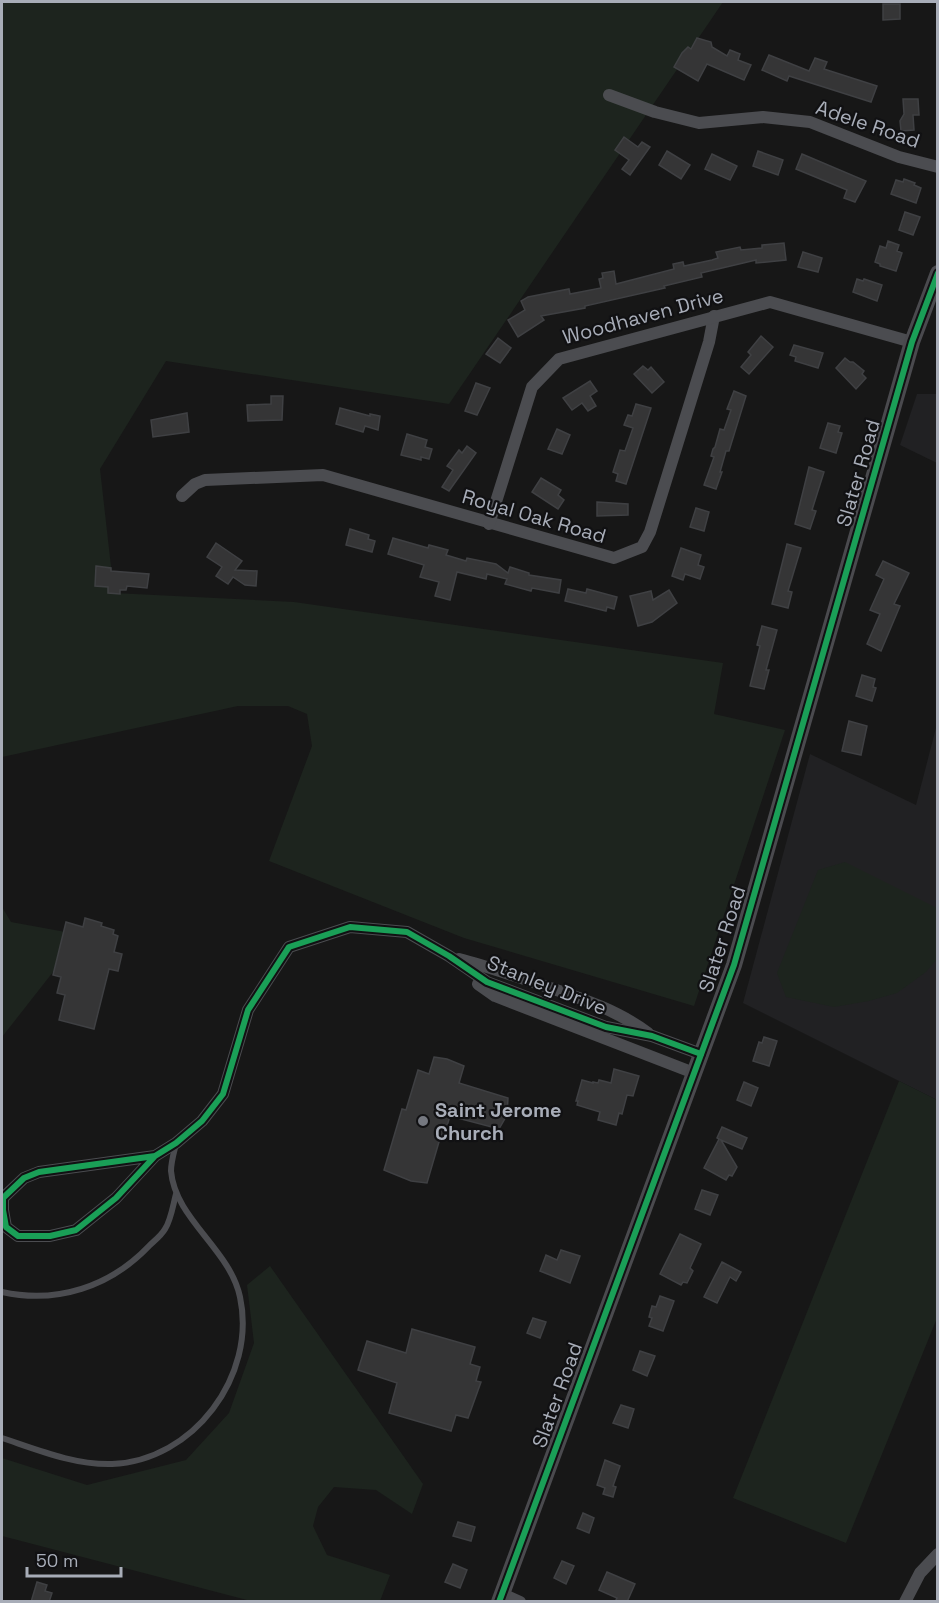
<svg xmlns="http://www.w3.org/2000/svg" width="939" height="1603" viewBox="0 0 939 1603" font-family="'Space Grotesk',sans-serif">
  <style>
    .built { fill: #212123 }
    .green { fill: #1d241e }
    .building { fill: #353536; stroke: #3f4043; stroke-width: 1.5 }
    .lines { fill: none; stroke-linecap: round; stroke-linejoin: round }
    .lane { stroke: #4b4c50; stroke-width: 6 }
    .street { stroke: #4b4c50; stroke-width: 12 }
    .secondary { stroke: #4a4a4e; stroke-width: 16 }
    .cycleway-casing { stroke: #111113; stroke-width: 10 }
    .cycleway { stroke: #1a9f57; stroke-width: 6 }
    .poi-dot { fill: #757880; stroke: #111113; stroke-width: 2 }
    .labels { text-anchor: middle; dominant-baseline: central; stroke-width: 4.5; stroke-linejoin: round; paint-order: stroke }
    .street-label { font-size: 20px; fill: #a8adb8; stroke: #111113 }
    .poi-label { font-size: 20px; font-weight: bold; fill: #a8adb8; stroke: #111113; text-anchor: start }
  </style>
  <rect width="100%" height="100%" fill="#171717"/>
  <!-- built -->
  <g class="built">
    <path d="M917,394H937V463L900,445Z"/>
    <path d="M937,724V1100L743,1003L810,754L916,805Z"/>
  </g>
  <!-- green -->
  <g class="green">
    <path d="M2,2H723L449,404L166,361L100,469L114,593L294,602L723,663L714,714L785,730L694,1006L464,938L269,861L312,746L307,714L288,706H238L2,757Z"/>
    <path d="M845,862L937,908V959L926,972L897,993L869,1001L834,1007L786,997L777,973L818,870Z"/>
    <path d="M2,907L11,922L82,935L2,1037Z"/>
    <path d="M899,1081L937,1100V1318L846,1543L733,1498Z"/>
    <path d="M270,1266L423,1484L412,1514L376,1490L334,1487L318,1507L313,1526L327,1555L390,1575L380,1601H251L2,1536V1458L87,1485L186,1460L229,1413L254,1343L247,1285Z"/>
  </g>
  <!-- building -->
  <g class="building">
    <path d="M883,4H900V19L883,20Z"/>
    <path d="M697,38L711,42L712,47L727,56L730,50L740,54L738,60L751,65L744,80L707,64L698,81L674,67L682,53L688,47L691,49Z"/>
    <path d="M769,55L809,71L815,58L827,62L824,69L877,86L871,102L789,76L787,81L762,70Z"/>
    <path d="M903,99H918L919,115H913L914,130L901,131L900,121L904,114Z"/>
    <path d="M624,137L638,147L642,142L650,147L630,175L622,169L629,160L615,150Z"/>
    <path d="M667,151L690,165L681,179L659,165Z"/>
    <path d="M758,151L783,160L778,175L753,166Z"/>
    <path d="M712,154L737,166L730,180L705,169Z"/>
    <path d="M802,154L866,181L855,202L844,198L847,190L796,169Z"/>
    <path d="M904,179L915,183L914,185L921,188L916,203L891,194L896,180L903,182Z"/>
    <path d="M905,212L920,217L913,235L899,230Z"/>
    <path d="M888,241L899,245L897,251L902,253L896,271L880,266V264L875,262L880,246L886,248Z"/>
    <path d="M784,243L786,260L756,263V260L701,273L702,277L664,286L665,288L585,306V308L541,316L544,320L518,337L508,320L525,310L521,301L528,297L569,289L570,294L601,288L599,279L603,278L602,273L614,271L616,284L674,269L673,264L683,262L684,266L712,260L718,258L716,252L740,247L741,250L762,248V245Z"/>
    <path d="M803,252L822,258L818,272L798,267Z"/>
    <path d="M857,279L863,281L864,279L882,285L877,301L853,292Z"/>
    <path d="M761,336L773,347L749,374L741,367L751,355L748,352Z"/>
    <path d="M498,338L511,348L500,363L486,354Z"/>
    <path d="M794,345L823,353L818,368L795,361L796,357L790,355Z"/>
    <path d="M845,358L850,362H853L864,371L862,374L866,378L856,389L836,368Z"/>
    <path d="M643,366L648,370L651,367L664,382L652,393L634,374Z"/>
    <path d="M590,381L597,391L590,396L596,406L588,411L582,403L572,410L563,398Z"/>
    <path d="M476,383L490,388L477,415L465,411Z"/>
    <path d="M734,391L746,396L729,451H726L720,472H722L716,489L704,485L714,457L711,456L713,449L715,447L720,429L724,430L731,410L727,409Z"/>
    <path d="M271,396H283L282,420L248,421L247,405L271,404Z"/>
    <path d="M636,404L651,408L626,484L616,481L618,474L613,472L614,469L620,450L625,451L633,428L624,425L628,415L632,416Z"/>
    <path d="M340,408L370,416V414L380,416L378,430L365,426L363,432L336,424Z"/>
    <path d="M187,413L189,432L153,437L151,420Z"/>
    <path d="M828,423L840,426L838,432L842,433L836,453L820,448Z"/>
    <path d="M557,429L570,435L562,454L548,449Z"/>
    <path d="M407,434L427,440L425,447L432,449L429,459L421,457V460L401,455Z"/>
    <path d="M467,446L476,453L449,491L442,487L453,470L447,466L459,450L462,453Z"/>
    <path d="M809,467L824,472L812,510L816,511L810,529L795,524Z"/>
    <path d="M541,478L561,490L558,495L564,500L558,509L532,492Z"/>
    <path d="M597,502L628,504V515L597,516Z"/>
    <path d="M696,508L709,512L704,531L690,527Z"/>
    <path d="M350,529L369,535L368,539L375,541L372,552L346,545Z"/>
    <path d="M393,538L428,548L429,545L448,550L446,555L466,561L467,558L496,564L508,573L510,567L529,573V575L561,580L559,593L532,588L531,591L505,584L507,579L487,574L486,579L457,572L450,600L435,596L439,582L420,577L424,565L388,554Z"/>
    <path d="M216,543L242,561L235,570L257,571L256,586L245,585L233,577L228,584L216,576L222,567L207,557Z"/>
    <path d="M787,544L801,548L788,591L792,592L788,608L772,604Z"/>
    <path d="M681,548L701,555L698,565L704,567L700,579L685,574L683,580L672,576Z"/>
    <path d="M883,561L909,573L894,604L900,606L881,651L867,644L880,614L870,610L884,579L876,575Z"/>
    <path d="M96,566L111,568V571L149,574L147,588L127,586L126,590H120V594L108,593V587L95,586Z"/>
    <path d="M568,589L586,593L587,589L617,597L614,609L607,607L606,611L565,601Z"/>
    <path d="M669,590L677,603L652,622L638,626L630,596L651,591L653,600Z"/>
    <path d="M762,626L777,630L766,670H769L764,689L750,686L760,646L757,645Z"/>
    <path d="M862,675L875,679L873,687L876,688L872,701L856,696Z"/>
    <path d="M849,721L867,726L861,755L842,751Z"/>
    <path d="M85,918L102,923L101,926L114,930L113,934L118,936L114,952L122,954L118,971L109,969L94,1029L59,1020L65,995L57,993L61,977L53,975L66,922L83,927Z"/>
    <path d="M764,1037L777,1041L769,1066L753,1061L759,1042L762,1043Z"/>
    <path d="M434,1057L447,1059L464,1066L459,1083L508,1098L507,1115L499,1129L450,1116L444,1136L441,1135L427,1183L411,1181L384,1170L402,1109L406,1110L418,1070L429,1074Z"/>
    <path d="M614,1069L639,1076L633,1096L627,1095L622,1114L619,1113L616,1125L598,1120L600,1112L577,1105L578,1101H576L582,1080L593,1083V1082L598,1083L599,1080L611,1083Z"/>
    <path d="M744,1082L758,1088L751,1106L737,1100Z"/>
    <path d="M722,1127L747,1138L742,1149L721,1140L737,1167L732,1176L729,1175L726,1180L704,1168L719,1139L717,1138Z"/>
    <path d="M702,1190L718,1195L710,1215L695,1209Z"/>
    <path d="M680,1234L701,1244L690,1268L693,1271L687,1283L683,1282L681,1285L660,1274Z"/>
    <path d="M561,1250L580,1256L570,1283L540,1271L546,1255L557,1260Z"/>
    <path d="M722,1262L741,1272L736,1281L730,1277L717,1303L704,1297Z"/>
    <path d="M660,1296L674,1301L663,1331L649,1326L652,1318L649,1317L652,1306L656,1307Z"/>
    <path d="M533,1318L546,1322L540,1338L527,1333Z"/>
    <path d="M412,1329L475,1347L470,1364L480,1367L476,1381L481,1382L468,1418L456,1415L451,1431L389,1413L397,1383L358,1370L367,1341L406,1353Z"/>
    <path d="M640,1351L655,1356L647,1376L633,1370Z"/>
    <path d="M621,1405L634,1409L628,1428L613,1423Z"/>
    <path d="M605,1460L620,1466L613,1486L616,1487L613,1497L603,1494L605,1488L597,1485Z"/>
    <path d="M583,1513L594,1518L589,1533L577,1528Z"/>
    <path d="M458,1522L475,1527L471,1541L453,1536Z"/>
    <path d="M562,1561L574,1566L566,1584L554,1578Z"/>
    <path d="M453,1564L467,1570L460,1588L445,1582Z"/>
    <path d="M607,1572L635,1584L627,1602H615L617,1598L599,1590Z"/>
    <path d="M37,1582L47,1585L45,1591L52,1593L49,1602H31Z"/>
  </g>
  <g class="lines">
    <!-- lane -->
    <g class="lane">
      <path d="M2,1292C57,1304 110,1287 149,1246C154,1241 161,1236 165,1229C171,1220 173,1205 176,1194"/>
      <path d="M2,1438C38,1450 74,1465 112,1464C193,1461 257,1376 240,1297C230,1249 175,1219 171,1171C171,1162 174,1152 176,1144"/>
    </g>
    <!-- street -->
    <g class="street">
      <path d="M609,95L655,112L699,123L763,117L810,122L899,157L938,167"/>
      <path d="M182,496L195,484L205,480L323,475L614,558L642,547L650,532L709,342L714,316"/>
      <path d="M489,524L532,387L559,359L770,302L912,342"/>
      <path d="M459,959C486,966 512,975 539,984C577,997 616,1009 648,1033"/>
      <path d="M478,984L495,996L694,1073"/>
      <path d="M155,1156L116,1198L76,1230L50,1236H18L6,1227L3,1210V1198L24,1178L39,1172L155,1156L176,1143L202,1121L223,1094L248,1010L289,947L350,927L407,932L449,956L487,982L606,1027L652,1036L701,1054"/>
      <path d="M502,1594L520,1602"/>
      <path d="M905,1602L920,1573L938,1554"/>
    </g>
    <!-- secondary -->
    <path class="secondary" d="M499,1602L734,965L912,342L938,273"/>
    <defs>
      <g id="cycleway">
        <path d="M155,1156L116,1198L76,1230L50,1236H18L6,1227L3,1210V1198L24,1178L39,1172L155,1156L176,1143L202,1121L223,1094L248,1010L289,947L350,927L407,932L449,956L487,982L606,1027L652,1036L701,1054"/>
        <path d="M499,1602L734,965L912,342L938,273"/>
      </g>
    </defs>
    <!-- cycleway casing -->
    <use href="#cycleway" class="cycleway-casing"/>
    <!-- cycleway -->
    <use href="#cycleway" class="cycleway"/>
  </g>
  <!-- markers -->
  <circle class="poi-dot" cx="423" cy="1121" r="6"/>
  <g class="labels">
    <!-- street labels -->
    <g class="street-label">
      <text transform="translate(868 124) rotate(19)">Adele Road</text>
      <text transform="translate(643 316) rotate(-15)">Woodhaven Drive</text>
      <text transform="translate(858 473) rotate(-74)">Slater Road</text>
      <text transform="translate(534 516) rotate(16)">Royal Oak Road</text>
      <text transform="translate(722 939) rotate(-72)">Slater Road</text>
      <text transform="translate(547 985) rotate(22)">Stanley Drive</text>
      <text transform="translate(557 1395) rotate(-70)">Slater Road</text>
    </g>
    <!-- poi labels -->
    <g class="poi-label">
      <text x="435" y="1110">Saint Jerome<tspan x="435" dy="23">Church</tspan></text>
    </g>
  </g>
  <!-- border -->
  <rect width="939" height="1603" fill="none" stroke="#a8adb8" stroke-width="6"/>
  <!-- scale -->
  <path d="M27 1567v9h94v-9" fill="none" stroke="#a8adb8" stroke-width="3"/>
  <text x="36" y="1567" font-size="18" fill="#a8adb8" stroke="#111113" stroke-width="4.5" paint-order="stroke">50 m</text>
</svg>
